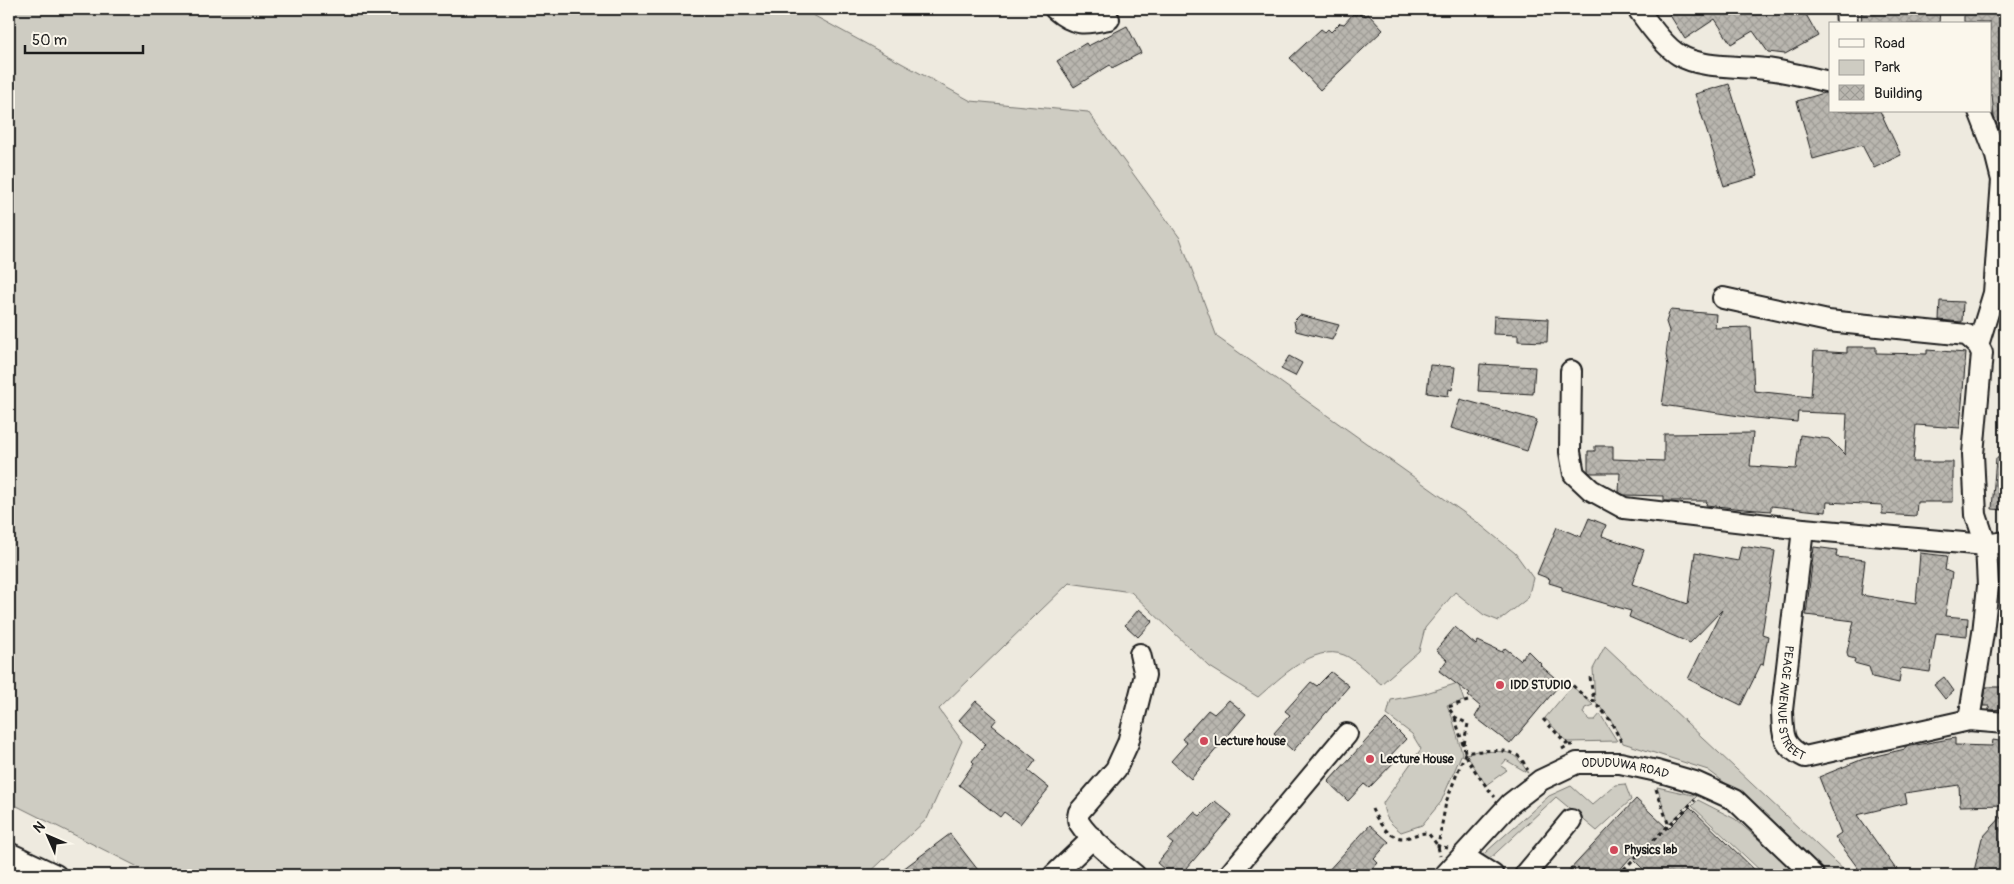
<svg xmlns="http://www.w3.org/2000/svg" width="2014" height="884" viewBox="0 0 2014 884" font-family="Pangolin,sans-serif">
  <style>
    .green { fill: #ceccc2; stroke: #75746f }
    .building { fill: url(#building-cross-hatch); stroke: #1c1c1c }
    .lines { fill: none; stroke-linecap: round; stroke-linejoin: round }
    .minor-casing { stroke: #1c1c1c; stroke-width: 24 }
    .path { stroke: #1c1c1c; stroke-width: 3; stroke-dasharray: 4 4; stroke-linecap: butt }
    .minor { stroke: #fbf7ec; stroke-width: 20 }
    .poi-dot { fill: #d1495b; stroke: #fbf7ec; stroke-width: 2 }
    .labels { text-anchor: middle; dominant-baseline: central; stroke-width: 4; stroke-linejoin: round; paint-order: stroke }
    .poi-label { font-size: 12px; font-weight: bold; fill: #1c1c1c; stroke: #fbf7ec; text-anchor: start }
    .street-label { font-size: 12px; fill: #1c1c1c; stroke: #fbf7ec }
  </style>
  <defs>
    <pattern id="building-cross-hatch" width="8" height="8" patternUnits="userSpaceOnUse" patternTransform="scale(1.25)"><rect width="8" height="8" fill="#b9b6af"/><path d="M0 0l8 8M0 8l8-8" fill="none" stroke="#9e9c96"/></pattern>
  </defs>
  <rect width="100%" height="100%" fill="#eeeadf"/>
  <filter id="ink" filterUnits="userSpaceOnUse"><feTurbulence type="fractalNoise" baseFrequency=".02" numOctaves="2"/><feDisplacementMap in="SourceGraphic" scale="10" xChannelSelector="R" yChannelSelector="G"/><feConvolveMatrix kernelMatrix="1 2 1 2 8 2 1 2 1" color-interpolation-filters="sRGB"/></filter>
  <g filter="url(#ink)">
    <!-- green -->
    <g class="green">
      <path d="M9,9H802L971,101L1088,112L1180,238L1217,337L1477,522L1515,553L1533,578L1528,598L1499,621L1484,615L1455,592L1425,628L1419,651L1381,684C1371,676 1355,659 1344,655C1314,643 1279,679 1258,697L1210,667L1131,592L1069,583L939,709L962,741L927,819L867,875H154L9,802Z"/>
      <path d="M1605,646L1849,875H1829L1766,814L1708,770L1623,743L1611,720L1595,701L1593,669Z"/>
      <path d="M1458,683L1464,701L1447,705L1452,717L1462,753L1441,802L1422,825L1401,832C1390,823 1384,818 1383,803L1421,749L1412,734L1387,715L1391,700L1423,694Z"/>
      <path d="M1572,686L1593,705L1585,708L1583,713L1589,720H1595L1600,714L1617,741L1567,742L1545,718Z"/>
      <path d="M1477,751C1506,753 1512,746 1528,773L1506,760L1501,766L1507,770L1486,785L1466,754Z"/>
      <path d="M1625,784L1631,800L1597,831L1556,797L1484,864L1477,860L1549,796L1571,786L1592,805L1615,785Z"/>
      <path d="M1657,787L1697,796L1669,824Z"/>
      <path d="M1698,800L1735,819L1774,853L1796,875H1765L1692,806Z"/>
    </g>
    <!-- building -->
    <g class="building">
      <path d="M1666,9H1803L1818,36L1785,54L1768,52L1753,31L1731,44L1715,19L1685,39Z"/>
      <path d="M1862,9H1940L1939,24H1861Z"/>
      <path d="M1964,9H2005V140H2003L1994,117L1992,95H1990V22H1964Z"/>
      <path d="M1358,13L1360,15L1363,13L1365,16L1368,14L1383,30L1320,90L1290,58L1321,29L1325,32L1328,29L1331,32L1340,23L1344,24L1353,14L1356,15Z"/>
      <path d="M1127,26L1141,53L1112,68L1110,65L1074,87L1057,61L1086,43L1088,46Z"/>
      <path d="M1729,84L1758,176L1724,186L1695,94Z"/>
      <path d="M1824,93L1830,94V111H1880L1901,155L1874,168L1862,145L1813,159L1797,101Z"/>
      <path d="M1940,301L1963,302L1962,322L1939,320Z"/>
      <path d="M1670,310L1716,314L1715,328L1751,327L1754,391L1811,397L1814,351L1847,353V347H1876V353L1927,354V350L1966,353L1960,428L1916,425L1913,462H1953V502H1917L1916,516L1882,514V505L1827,502L1826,512L1771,506V511L1744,509L1706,505L1707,501H1664V496L1624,495L1619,492L1620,473H1590L1588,471V451H1595V446H1613V459L1664,461V434L1753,433L1750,466L1796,469L1800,435L1829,439L1845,455L1847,414L1798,412L1797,422L1754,418L1662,405L1668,365L1666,355L1669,331L1666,322Z"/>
      <path d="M1300,315L1339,325L1332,340L1296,331L1294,321Z"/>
      <path d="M1494,316L1548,319L1547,342L1518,341V335L1493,334Z"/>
      <path d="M1289,356L1302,363L1295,376L1281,369Z"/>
      <path d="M1480,364L1535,367L1533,394L1478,391Z"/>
      <path d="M1430,365L1455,367L1452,390L1449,389L1448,396L1427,393Z"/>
      <path d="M1460,399L1537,420L1527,451L1451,428Z"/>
      <path d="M1996,458H2005V510L1992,509Z"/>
      <path d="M1589,518L1606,525L1602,536L1644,550L1632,584L1688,604L1695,553L1738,561L1741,546L1775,551L1762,634L1768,636L1763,665L1761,664L1741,705L1688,679L1722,610L1690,643L1629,617L1631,611L1562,591V587L1549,583L1550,579L1537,574L1557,527L1581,537Z"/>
      <path d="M1814,547L1837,550L1836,557L1865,560L1861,595L1916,604L1920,553L1947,556L1945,570L1952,573L1945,616L1968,618L1967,636L1936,633L1930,672L1901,668L1899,683L1872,677L1869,667L1854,663L1855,659L1848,657L1847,652L1854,621L1806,615Z"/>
      <path d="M1139,609L1153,621L1138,637L1125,625Z"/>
      <path d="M1455,627L1476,645L1478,641L1502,652L1505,648L1520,660L1528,651L1541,664L1540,665L1561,683L1510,744L1475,717L1481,707L1468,696L1470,694L1439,671L1447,660L1436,650Z"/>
      <path d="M1331,672L1349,686L1293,751L1274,733L1290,715L1285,711L1311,682L1317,686Z"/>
      <path d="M1944,677L1954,691L1945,699L1934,685Z"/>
      <path d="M1986,687H2005V709L1989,710V706H1983Z"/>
      <path d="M1229,700L1246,714L1191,779L1171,761L1187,743L1182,739L1208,710L1214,714Z"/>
      <path d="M976,701L997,719L992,725L1036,760L1028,771L1049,788L1020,824L1004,812L1000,817L959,785L974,763L972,761L986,744L959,720Z"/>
      <path d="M1386,719L1406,739L1389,757L1394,762L1369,788L1364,784L1348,801L1328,782Z"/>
      <path d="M1955,738V745L1992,746L1993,740L2005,742V805L1960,806L1959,785L1905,793L1907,803L1857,815L1900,875H1863L1835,837L1841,833L1819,777L1863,759L1905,749V747Z"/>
      <path d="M1636,799L1668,829L1690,807L1760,875H1649L1631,857L1615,875H1565Z"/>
      <path d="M1215,801L1232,815L1181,875H1171L1157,863L1173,844L1168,840L1194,812L1200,816Z"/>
      <path d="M2005,813V875H1973L1982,838Z"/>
      <path d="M1370,825L1389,842L1374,859L1378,863L1367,875H1324Z"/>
      <path d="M950,834L978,870L971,875H895Z"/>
    </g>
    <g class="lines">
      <defs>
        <g id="minor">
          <path d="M1055,9C1074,26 1085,24 1109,19"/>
          <path d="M1638,9C1647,22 1665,47 1679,55C1703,70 1745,65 1774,70C1793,73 1811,78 1830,82"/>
          <path d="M1846,9L1847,24"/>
          <path d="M1723,298L1828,321L1967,335L1978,345L1982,353L1973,454L1976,515L1986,545L1988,586L1983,633L1969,720"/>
          <path d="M1978,345L1994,293L2002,180L1995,152L1979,111"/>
          <path d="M1571,371L1570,452L1574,474L1591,490L1624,508L1803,529L1986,545L2005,542"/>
          <path id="s1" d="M1803,529L1782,710C1783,734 1781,746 1805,757L1969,720L2005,723"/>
          <path d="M9,853L56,875"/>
          <path d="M1463,856L1493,875"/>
          <path d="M1054,875L1093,838"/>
          <path d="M1135,875C1119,862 1090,840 1080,824C1077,820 1078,816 1079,812L1116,769L1128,743L1145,675L1140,654"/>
          <path d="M1229,875L1347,734"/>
          <path id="s2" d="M1445,875L1510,804L1541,780L1577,763H1620L1657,771L1695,782L1735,800L1813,875"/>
          <path d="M1525,875L1571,820"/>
        </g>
      </defs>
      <!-- minor casing -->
      <use href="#minor" class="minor-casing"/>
      <!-- path -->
      <g class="path">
        <path d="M1590,677L1594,701"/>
        <path d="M1567,680L1587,699L1594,701L1610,720L1623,745"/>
        <path d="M1468,701L1448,707L1455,717L1468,724C1466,733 1463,743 1465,752C1468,763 1487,788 1495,797"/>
        <path d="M1455,718L1464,748"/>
        <path d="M1543,719L1569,746"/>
        <path d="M1562,749L1569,745H1575"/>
        <path d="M1656,789L1669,826"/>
        <path d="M1372,809C1377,820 1388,839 1404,838C1413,837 1416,833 1428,833L1438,846L1440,856"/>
        <path d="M1448,848L1438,846L1446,802L1465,753C1477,751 1510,747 1519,757C1523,760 1525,766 1528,770"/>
        <path d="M1636,857L1695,800"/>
        <path d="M1618,875L1636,857L1640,860"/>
      </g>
      <!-- minor -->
      <use href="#minor" class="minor"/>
    </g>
  </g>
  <!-- markers -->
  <g class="poi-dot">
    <circle cx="1500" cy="685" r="5"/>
    <circle cx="1204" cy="741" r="5"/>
    <circle cx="1370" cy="759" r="5"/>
    <circle cx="1614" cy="850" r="5"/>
  </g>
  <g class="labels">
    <!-- poi labels -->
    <g class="poi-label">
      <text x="1510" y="685">IDD STUDIO</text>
      <text x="1214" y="741">Lecture house</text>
      <text x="1380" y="759">Lecture House</text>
      <text x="1624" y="850">Physics lab</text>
    </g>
    <!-- street labels -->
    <g class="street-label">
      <text stroke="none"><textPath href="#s1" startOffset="178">PEACE AVENUE STREET</textPath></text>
      <text stroke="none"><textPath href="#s2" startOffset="224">ODUDUWA ROAD</textPath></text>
    </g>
  </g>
  <!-- margin -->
  <rect width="2014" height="884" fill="none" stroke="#fbf7ec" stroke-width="30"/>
  <rect x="15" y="15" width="1984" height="854" fill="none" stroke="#1c1c1c" stroke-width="2" filter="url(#ink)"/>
  <!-- legend -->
  <rect x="1829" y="22" width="162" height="90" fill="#fbf7ec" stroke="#a29f99"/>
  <rect x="1839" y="39" width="25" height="8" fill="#fbf7ec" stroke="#a29f99"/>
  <text x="1874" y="48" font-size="15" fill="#1c1c1c">Road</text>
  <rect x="1839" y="60" width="25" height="15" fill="#ceccc2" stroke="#a29f99"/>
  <text x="1874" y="72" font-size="15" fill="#1c1c1c">Park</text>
  <rect x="1839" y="85" width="25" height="15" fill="url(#building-cross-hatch)" stroke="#a29f99"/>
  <text x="1874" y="98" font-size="15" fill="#1c1c1c">Building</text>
  <!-- north arrow -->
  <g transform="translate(48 836) rotate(315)" stroke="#fbf7ec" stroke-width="4" paint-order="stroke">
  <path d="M0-4L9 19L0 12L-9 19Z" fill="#1c1c1c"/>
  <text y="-8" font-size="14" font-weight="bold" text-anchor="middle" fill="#1c1c1c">N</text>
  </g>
  <!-- scale -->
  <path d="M25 45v8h118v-8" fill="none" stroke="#1c1c1c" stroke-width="2.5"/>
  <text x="32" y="45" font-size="15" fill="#1c1c1c" stroke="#fbf7ec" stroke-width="4" paint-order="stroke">50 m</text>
</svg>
